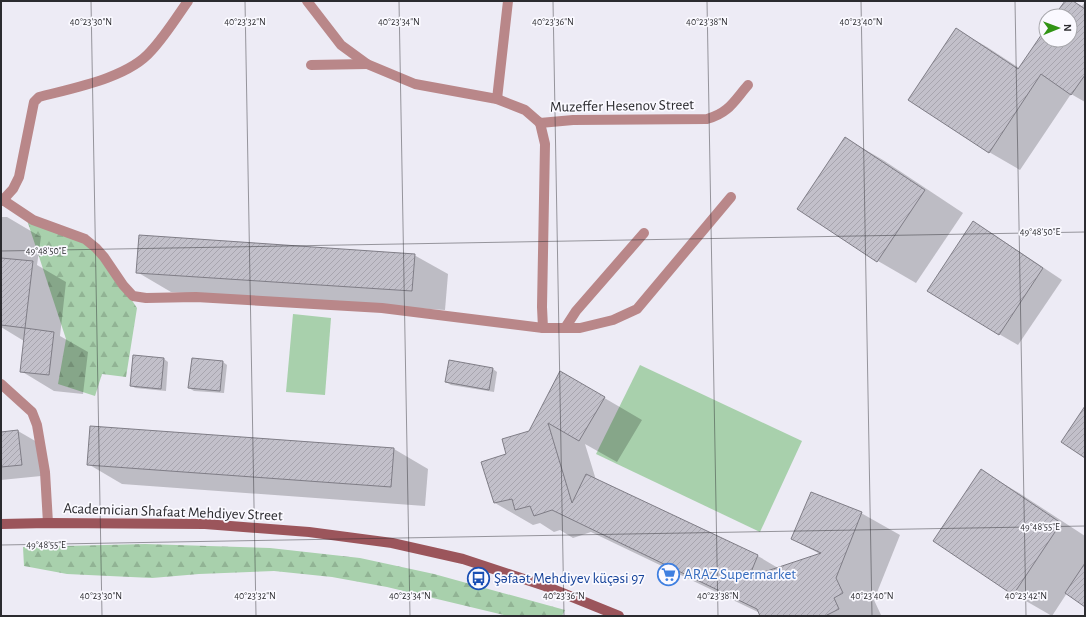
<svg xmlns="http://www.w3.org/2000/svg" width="1086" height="617" viewBox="0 0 1086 617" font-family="'Alegreya Sans',sans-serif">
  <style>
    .forest { fill: url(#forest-firs) }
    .park { fill: #a8d0ac }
    .shadow { fill: #0003 }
    .building { fill: url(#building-hatch); stroke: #7f7d86 }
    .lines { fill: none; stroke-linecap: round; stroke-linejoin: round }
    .street { stroke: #b98789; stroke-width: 10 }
    .secondary { stroke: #9b555b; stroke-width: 10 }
    .ticks { fill: none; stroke: #2b2b2f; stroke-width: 1; stroke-opacity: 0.45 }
    .labels { text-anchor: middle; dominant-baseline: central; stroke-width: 3.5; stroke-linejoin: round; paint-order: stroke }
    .street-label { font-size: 15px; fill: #2b2b2f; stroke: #faf9ff }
    .shop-label { font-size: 15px; fill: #366cbe; stroke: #faf9ff; text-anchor: start }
    .transit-label { font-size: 15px; fill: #164399; stroke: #faf9ff; text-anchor: start }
    .ticks-label { font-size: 10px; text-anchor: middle; fill: #2b2b2f; stroke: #faf9ff; stroke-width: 3.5; stroke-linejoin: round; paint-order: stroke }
  </style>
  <defs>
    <pattern id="forest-firs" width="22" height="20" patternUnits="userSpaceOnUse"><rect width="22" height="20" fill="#a8d0ac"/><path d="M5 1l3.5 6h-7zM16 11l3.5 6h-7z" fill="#91b394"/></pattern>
    <pattern id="building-hatch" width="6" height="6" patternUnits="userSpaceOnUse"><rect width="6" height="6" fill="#c2c0ca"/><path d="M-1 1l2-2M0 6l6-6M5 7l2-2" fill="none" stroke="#a7a5ae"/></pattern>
  </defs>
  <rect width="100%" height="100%" fill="#edebf5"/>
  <!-- forest -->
  <g class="forest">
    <path d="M27,220L92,240L137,308L126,377L102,374L95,396L58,384L66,339Z"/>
    <path d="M145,544L270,548L360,558L434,574L565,610L562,616H508L387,587L332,577L274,571L199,574L152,578L67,574L24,566L23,547Z"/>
  </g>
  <!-- park -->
  <g class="park">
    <path d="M293,314L331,318L325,395L286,392Z"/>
    <path d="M640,365L802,441L760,532L596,454Z"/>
  </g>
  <!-- shadow -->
  <g class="shadow">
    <path d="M1066,1H1072L1082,6L1085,2V102L1071,94L1020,170L989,152L956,29L987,47L1019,68L1046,30V40H1070V16H1055Z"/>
    <path d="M845,138L883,160L963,213L916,283L878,261L798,209Z"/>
    <path d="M1,217H7L41,237L37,265L66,282L60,336L88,352L83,394L54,391L21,371L24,341L1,327Z"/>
    <path d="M974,223L993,234L1062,280L1018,345L999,334Z"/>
    <path d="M414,255L448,274L445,310L171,292L137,272Z"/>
    <path d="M164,359L168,362L166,391L135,388L131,385Z"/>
    <path d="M223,362L227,365L224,393L194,391L189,388Z"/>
    <path d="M493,369L497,372L494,392L451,385L446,382Z"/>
    <path d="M560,372L642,420L617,462L585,444L596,480L758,556L778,568L820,554L792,539L861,513L900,535L874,600L881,615L761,616L760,613L591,532L573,538L560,530L554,532L540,523L533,525L495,503L508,455L530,432Z"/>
    <path d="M18,431L37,442L41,476L1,480V433Z"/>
    <path d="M394,449L428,469L425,506L122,484L88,464Z"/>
    <path d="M981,470L1019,493L1085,536V606L1067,593L1052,616L1014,594Z"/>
  </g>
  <!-- building -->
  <g class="building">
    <path d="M1065,1H1073L1085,9V75L1071,95L1041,74L989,153L908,100L956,28L1018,69L1046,28V40H1070V16H1054Z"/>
    <path d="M845,137L925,190L877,262L797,209Z"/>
    <path d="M973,221L1043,268L999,335L927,291Z"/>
    <path d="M139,235L415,254L412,291L136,273Z"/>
    <path d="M1,258L33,261L25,328L1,325Z"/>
    <path d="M25,328L54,332L49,375L20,372Z"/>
    <path d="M133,355L164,358L161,389L130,386Z"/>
    <path d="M192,358L223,361L220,391L188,388Z"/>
    <path d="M449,360L493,368L489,390L445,382Z"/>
    <path d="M560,371L605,397L579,441L548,423L572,503L586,474L758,555L749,577L821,553L791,539L811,492L862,512L836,578L843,593L834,598L839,609L825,616H760L757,609L552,510L534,516L530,506L515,510L512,499L494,503L481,462L506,454L502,439L529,431Z"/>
    <path d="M1085,406V458L1061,442Z"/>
    <path d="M90,426L394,448L391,487L87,465Z"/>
    <path d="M18,430L22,465L1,467V432Z"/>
    <path d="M981,469L1061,523L1013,595L933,541Z"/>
    <path d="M1085,563V607L1065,593Z"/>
  </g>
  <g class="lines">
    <!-- street -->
    <g class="street">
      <path d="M307,1L341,45L367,64L415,84L497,99L525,110L540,123L573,120L707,119C729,113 734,101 748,85"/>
      <path d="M311,65L367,64"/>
      <path d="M497,99L508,1"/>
      <path d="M540,123L545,144L542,307L543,328"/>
      <path d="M3,200L33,220L85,239L96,248L104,257L123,285L133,296L146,298L196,297L382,308L543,328H580L613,320L637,309L731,197"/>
      <path d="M1,201L3,200L13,189L19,177L34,102L39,97C73,88 128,78 151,51C165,36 176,18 188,1"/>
      <path d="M565,328L576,311L644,233"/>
      <path d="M1,384L32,412L37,425L45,472L48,523"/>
    </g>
    <!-- secondary -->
    <path class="secondary" d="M1,524L48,523L205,524L309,532L392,543L463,559L545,586L619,616"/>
  </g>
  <!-- ticks -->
  <path class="ticks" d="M91,1L102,616M245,1L256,616M399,1L410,616M553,1L564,616M707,1L718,616M861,1L872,616M1015,1L1026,616M1,251L1085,232M1,545L1085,526"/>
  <!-- icons -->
  <defs>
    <symbol id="supermarket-ring" viewBox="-11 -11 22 22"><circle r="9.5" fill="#faf9ff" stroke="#3f7fe0" stroke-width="1.5"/><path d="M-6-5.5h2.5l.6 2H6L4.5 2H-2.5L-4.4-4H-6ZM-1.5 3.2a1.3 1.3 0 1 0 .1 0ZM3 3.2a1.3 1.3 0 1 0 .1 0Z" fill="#3f7fe0"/></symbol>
    <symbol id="bus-ring" viewBox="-11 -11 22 22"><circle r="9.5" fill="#faf9ff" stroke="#1a4fb4" stroke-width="1.5"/><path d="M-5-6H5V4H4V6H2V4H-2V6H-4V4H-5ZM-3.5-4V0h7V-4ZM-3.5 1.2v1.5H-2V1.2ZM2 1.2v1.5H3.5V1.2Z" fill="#1a4fb4"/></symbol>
  </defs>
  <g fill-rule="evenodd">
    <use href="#supermarket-ring" x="656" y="562" width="25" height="25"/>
    <use href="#bus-ring" x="466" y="566" width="25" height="25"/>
  </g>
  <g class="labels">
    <!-- street labels -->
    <g class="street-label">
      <text transform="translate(622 106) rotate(-1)">Muzеffеr Hеsеnov Street</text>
      <text transform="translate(173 512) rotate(2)">Academician Shafaat Mehdiyev Street</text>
    </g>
    <!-- shop labels -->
    <g class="shop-label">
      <text x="684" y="574">ARAZ Supermarket</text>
    </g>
    <!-- transit labels -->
    <g class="transit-label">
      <text x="494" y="578">Şəfaət Mehdiyev küçəsi 97</text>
    </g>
  </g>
  <g class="ticks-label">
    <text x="91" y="25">40°23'30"N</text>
    <text x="245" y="25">40°23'32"N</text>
    <text x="399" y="25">40°23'34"N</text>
    <text x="553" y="25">40°23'36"N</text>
    <text x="707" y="25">40°23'38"N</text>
    <text x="861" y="25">40°23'40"N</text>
    <text x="1040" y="235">49°48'50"E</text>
    <text x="46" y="254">49°48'50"E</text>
    <text x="1040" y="530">49°48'55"E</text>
    <text x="46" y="548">49°48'55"E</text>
    <text x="101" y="599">40°23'30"N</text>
    <text x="255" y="599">40°23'32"N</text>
    <text x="410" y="599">40°23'34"N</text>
    <text x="564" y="599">40°23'36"N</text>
    <text x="718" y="599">40°23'38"N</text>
    <text x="872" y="599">40°23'40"N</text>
    <text x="1026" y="599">40°23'42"N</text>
  </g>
  <!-- border -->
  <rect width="1086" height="617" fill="none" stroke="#2b2b2f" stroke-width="4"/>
  <!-- north arrow -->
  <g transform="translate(1058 28) rotate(89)"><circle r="19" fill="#faf9ff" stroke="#a7a7ac"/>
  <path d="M0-3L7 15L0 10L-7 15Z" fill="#319415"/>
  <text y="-6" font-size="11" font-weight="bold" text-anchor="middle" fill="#2b2b2f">N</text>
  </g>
</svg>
